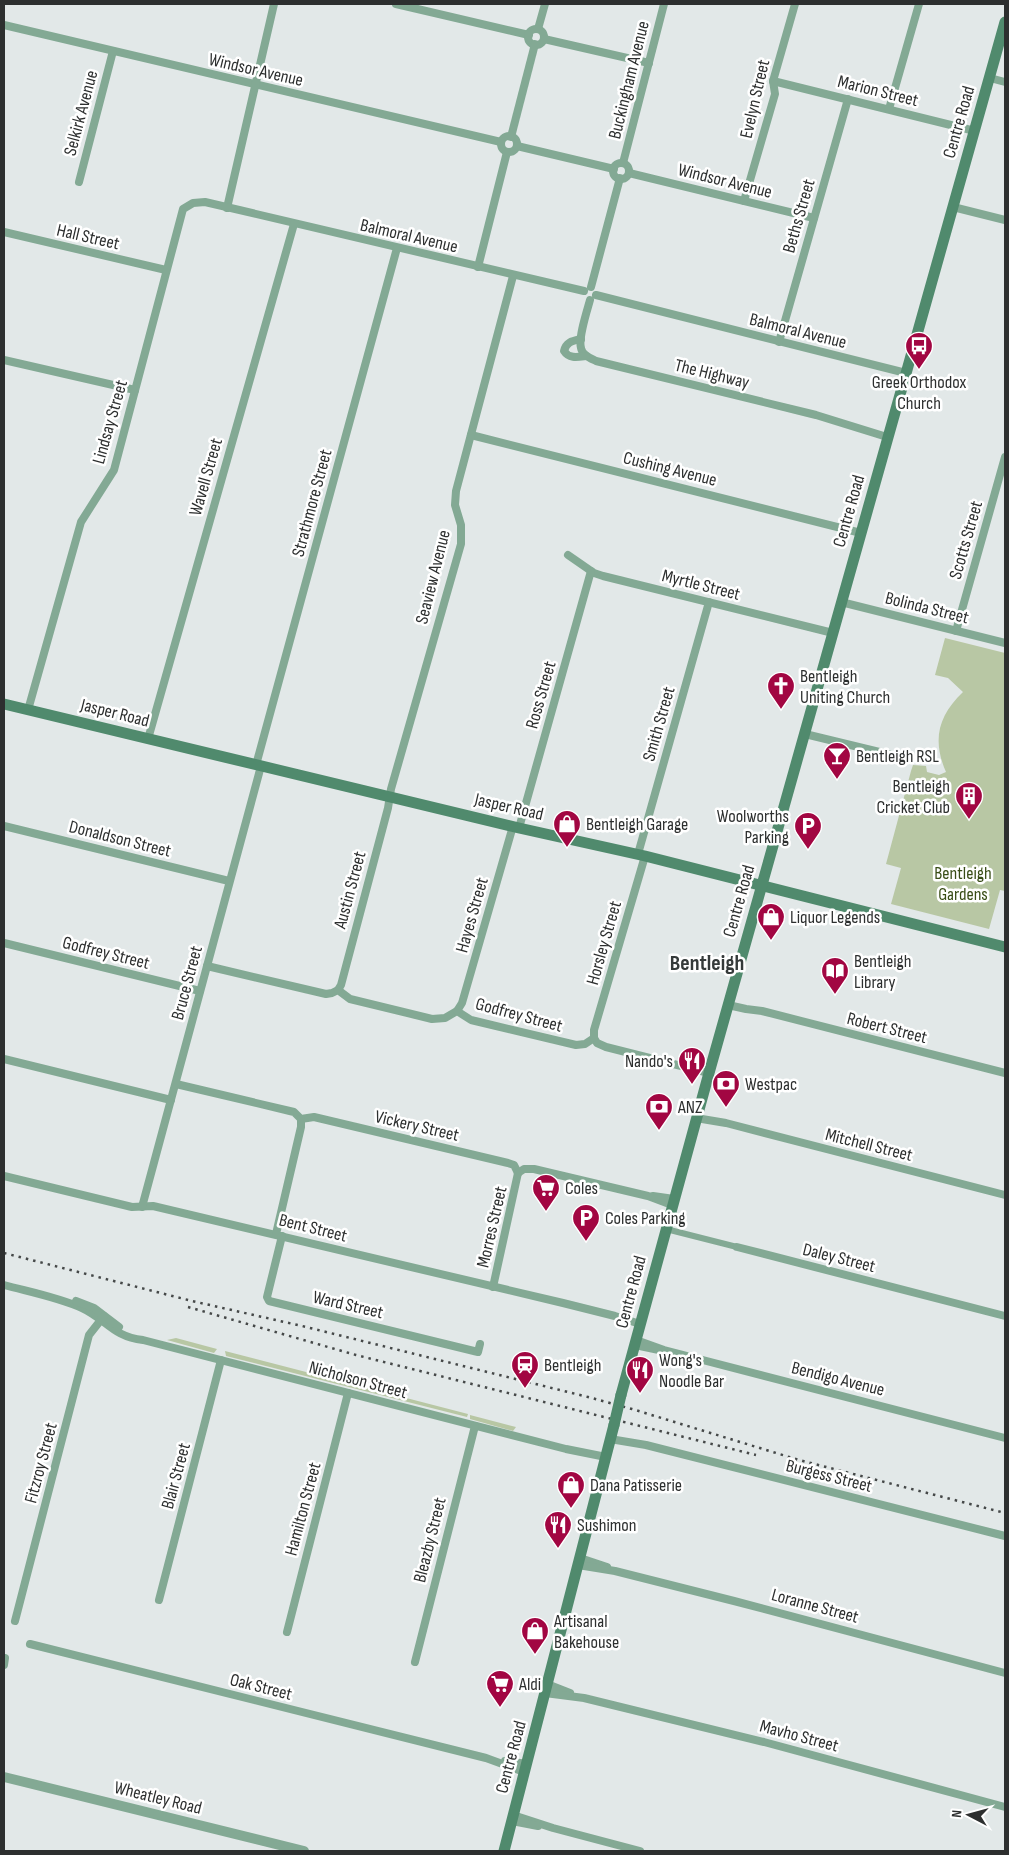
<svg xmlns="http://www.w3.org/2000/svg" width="1009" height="1855" viewBox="0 0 1009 1855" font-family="'Sofia Sans Condensed',sans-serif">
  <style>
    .green { fill: #b8c7a4 }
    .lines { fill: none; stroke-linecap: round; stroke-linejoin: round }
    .pedestrian { stroke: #83a994; stroke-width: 6 }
    .minor { stroke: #83a994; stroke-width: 8 }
    .tertiary { stroke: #83a994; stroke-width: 10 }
    .secondary { stroke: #508a6d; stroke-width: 11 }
    .rail { stroke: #454848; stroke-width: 2.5; stroke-dasharray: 2.5 5; stroke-linecap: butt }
    .secondary-bridge { stroke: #508a6d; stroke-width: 11 }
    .labels { text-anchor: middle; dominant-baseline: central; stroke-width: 5; stroke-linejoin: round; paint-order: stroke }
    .street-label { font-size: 18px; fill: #2d2f2f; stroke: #fff }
    .poi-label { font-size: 18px; fill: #2d2f2f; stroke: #fff; text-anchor: start }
    .park-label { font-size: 18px; fill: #384c15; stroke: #fff }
    .district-label { font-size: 22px; font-weight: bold; fill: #353a3a; stroke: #fff }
  </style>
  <rect width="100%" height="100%" fill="#e2e8e8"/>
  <!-- green -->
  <g class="green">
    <path d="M945,638L1005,653V891L1000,890L989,929L891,904L901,868L886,864L911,771L913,765L926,766L927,772L939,775L946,772C932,740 938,716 963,692L948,678L935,675Z"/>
    <path d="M176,1338L217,1349L214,1353L167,1340Z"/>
    <path d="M225,1351L468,1414L467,1417L226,1356Z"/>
    <path d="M470,1415L516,1427L513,1431L470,1419Z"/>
  </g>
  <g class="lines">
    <!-- pedestrian -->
    <path class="pedestrian" d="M666,1229L737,1247"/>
    <!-- minor -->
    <g class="minor">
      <path d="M396,4L529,35"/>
      <path d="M4,25L501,142"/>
      <path d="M538,29L545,4"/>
      <circle cx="536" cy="37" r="8"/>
      <path d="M544,39L649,63"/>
      <path d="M990,78L1005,82"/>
      <path d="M773,81L975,131"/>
      <path d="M889,109L919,4"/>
      <circle cx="509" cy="144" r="8"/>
      <path d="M511,137L535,44"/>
      <path d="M517,146L614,169"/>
      <path d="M623,163L664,4"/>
      <circle cx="621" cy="171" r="8"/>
      <path d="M629,173L814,218"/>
      <path d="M79,182L113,51"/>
      <path d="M744,201L775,94L773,81L795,4"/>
      <path d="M953,207L1005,220"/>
      <path d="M227,208L274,4"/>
      <path d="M4,232L166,270"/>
      <path d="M478,267L507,152"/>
      <path d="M591,287L620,178"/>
      <path d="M596,295L906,373"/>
      <path d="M590,300C587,311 578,338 581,348C582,355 590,358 596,361L816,415L887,437"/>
      <path d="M581,339C572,341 566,342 564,351C569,359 578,357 586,356"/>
      <path d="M779,342L848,99"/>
      <path d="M4,360L135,390"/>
      <path d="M471,435L861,533"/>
      <path d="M568,555L594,573L603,576L833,633"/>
      <path d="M841,602L1005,643"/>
      <path d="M956,631L1005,457"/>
      <path d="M28,710L81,522L114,470L183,209L193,203L205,202L584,291"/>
      <path d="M805,734L900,757"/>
      <path d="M148,739L294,224"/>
      <path d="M256,765L397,248"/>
      <path d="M4,826L229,881"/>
      <path d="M519,828L591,571"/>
      <path d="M638,854L709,602"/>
      <path d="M4,943L200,991"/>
      <path d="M207,966L326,994L332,993L338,990L350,999L432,1019L445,1018L457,1011L471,1020L576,1045L585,1044L594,1038L597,1043L606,1047L709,1073"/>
      <path d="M338,990L341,985L388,808L391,789L461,544V525L455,505L456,491L513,276"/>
      <path d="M728,1005L746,1009L762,1011L1005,1073"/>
      <path d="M457,1011L462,1003L513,826"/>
      <path d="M594,1038V1030L645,856"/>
      <path d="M4,1059L171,1100"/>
      <path d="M176,1084L294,1112L301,1119L314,1117L508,1163L514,1165L518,1173"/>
      <path d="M696,1118L726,1123L1005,1195"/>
      <path d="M518,1173L524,1169H534L648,1196L672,1205"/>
      <path d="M4,1176L132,1207L153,1206L563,1303L615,1316L640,1324"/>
      <path d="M653,1196L674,1199"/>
      <path d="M142,1207L261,766"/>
      <path d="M276,1234L301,1127V1119"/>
      <path d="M282,1236L267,1297L269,1301L478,1352L480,1344"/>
      <path d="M737,1247L1005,1316"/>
      <path d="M4,1285C30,1292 57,1297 82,1308C106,1319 113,1337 143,1340L566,1449L606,1457"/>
      <path d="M493,1287L518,1173"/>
      <path d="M76,1301L94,1308L119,1327"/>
      <path d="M636,1340L664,1350L1005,1438"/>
      <path d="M635,1345L659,1350"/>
      <path d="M610,1439L646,1445L1005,1536"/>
      <path d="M580,1558L607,1567"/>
      <path d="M578,1565L615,1571L734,1601L1005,1673"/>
      <path d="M159,1600L221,1360"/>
      <path d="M15,1621L89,1335L104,1316"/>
      <path d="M287,1632L348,1393"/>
      <path d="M30,1644L486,1758L524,1772"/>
      <path d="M415,1662L475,1426"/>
      <path d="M4,1665L5,1658"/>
      <path d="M547,1684L570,1693"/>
      <path d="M545,1693L584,1698L764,1742L1005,1807"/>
      <path d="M505,1761L527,1764"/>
      <path d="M513,1815L553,1828L640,1851"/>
      <path d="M512,1821L538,1826"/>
    </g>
    <!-- tertiary -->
    <path class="tertiary" d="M4,1777L304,1851"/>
    <!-- secondary -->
    <g class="secondary">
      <path d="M4,704L519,828L645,856L1005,947"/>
      <path d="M621,1395L709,1073L1005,22"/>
      <path d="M504,1851L614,1425"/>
    </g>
    <!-- rail -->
    <g class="rail">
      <path d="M4,1253L192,1301L302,1326L588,1397L632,1409L799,1460L1005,1513"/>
      <path d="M188,1307L356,1355L756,1455"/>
    </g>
    <!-- secondary-bridge -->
    <path class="secondary-bridge" d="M614,1425L621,1395"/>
  </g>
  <!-- icons -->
  <defs>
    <symbol id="bus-pin" viewBox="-11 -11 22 30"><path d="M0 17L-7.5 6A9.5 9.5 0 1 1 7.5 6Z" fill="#a20642" stroke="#fff"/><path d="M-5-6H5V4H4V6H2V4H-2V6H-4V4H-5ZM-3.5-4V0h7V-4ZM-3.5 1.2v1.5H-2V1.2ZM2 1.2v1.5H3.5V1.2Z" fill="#fff"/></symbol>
    <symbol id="church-pin" viewBox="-11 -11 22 30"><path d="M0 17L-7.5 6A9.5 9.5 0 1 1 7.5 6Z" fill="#a20642" stroke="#fff"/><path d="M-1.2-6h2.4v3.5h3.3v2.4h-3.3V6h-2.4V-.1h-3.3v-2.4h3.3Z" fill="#fff"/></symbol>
    <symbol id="bar-pin" viewBox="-11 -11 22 30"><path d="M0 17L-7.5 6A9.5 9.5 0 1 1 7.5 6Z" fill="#a20642" stroke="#fff"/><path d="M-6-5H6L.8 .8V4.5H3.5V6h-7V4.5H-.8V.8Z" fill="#fff"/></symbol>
    <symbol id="building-pin" viewBox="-11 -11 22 30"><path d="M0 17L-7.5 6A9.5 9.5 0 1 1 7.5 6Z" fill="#a20642" stroke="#fff"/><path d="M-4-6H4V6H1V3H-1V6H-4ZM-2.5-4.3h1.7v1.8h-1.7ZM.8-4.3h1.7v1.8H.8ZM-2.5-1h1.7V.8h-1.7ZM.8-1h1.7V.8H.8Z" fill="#fff"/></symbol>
    <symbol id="shop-pin" viewBox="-11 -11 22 30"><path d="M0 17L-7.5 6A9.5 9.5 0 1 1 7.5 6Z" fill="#a20642" stroke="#fff"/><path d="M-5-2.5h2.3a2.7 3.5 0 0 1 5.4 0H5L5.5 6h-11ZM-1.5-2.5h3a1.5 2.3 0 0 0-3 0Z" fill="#fff"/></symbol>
    <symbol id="parking-pin" viewBox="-11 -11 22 30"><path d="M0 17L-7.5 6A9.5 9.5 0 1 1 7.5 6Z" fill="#a20642" stroke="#fff"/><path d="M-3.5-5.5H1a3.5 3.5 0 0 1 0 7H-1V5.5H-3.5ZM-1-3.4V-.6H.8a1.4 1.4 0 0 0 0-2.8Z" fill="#fff"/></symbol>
    <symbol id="library-pin" viewBox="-11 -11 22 30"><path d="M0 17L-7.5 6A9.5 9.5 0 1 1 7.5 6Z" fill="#a20642" stroke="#fff"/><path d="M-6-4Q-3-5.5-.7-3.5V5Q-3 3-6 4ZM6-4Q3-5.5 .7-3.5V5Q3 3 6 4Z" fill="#fff"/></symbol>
    <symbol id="restaurant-pin" viewBox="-11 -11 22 30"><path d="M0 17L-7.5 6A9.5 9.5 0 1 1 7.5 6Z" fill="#a20642" stroke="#fff"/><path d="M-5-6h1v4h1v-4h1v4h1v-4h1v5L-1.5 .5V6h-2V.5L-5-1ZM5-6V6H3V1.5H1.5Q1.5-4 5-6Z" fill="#fff"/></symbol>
    <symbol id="bank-pin" viewBox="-11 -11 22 30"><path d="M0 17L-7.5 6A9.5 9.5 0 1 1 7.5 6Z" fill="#a20642" stroke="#fff"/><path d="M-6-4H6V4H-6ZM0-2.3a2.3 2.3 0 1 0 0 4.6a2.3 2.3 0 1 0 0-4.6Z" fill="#fff"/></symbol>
    <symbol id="supermarket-pin" viewBox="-11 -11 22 30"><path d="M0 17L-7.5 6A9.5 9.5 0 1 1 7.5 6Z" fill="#a20642" stroke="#fff"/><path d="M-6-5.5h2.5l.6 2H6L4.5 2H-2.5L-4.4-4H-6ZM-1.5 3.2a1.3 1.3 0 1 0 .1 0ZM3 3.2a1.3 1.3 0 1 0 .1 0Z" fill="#fff"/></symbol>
    <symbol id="station-pin" viewBox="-11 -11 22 30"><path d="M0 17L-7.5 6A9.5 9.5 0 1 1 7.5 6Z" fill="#a20642" stroke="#fff"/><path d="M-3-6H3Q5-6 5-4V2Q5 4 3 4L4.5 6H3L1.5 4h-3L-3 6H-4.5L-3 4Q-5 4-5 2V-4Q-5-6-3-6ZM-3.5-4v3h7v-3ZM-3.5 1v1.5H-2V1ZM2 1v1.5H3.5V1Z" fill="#fff"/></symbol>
  </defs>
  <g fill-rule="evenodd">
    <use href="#bus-pin" x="903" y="330" width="32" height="43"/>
    <use href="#church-pin" x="765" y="670" width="32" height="43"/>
    <use href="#bar-pin" x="821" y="740" width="32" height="43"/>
    <use href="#building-pin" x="953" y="780" width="32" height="43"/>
    <use href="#shop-pin" x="551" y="808" width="32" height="43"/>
    <use href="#parking-pin" x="792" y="810" width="32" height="43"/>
    <use href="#shop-pin" x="755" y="901" width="32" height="43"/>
    <use href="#library-pin" x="819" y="955" width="32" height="43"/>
    <use href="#restaurant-pin" x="676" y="1045" width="32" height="43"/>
    <use href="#bank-pin" x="710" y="1068" width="32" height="43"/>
    <use href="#bank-pin" x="643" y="1091" width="32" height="43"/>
    <use href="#supermarket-pin" x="530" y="1172" width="32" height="43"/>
    <use href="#parking-pin" x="570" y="1202" width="32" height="43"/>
    <use href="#station-pin" x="509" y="1349" width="32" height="43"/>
    <use href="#restaurant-pin" x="624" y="1354" width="32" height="43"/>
    <use href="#shop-pin" x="555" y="1469" width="32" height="43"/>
    <use href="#restaurant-pin" x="542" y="1509" width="32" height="43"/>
    <use href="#shop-pin" x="519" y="1615" width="32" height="43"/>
    <use href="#supermarket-pin" x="484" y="1668" width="32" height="43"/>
  </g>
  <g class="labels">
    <!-- street labels -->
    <g class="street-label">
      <text transform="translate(256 70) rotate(13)">Windsor Avenue</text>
      <text transform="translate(629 80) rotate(-76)">Buckingham Avenue</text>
      <text transform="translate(878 91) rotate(14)">Marion Street</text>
      <text transform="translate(755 99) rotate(-77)">Evelyn Street</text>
      <text transform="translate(81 113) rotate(-75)">Selkirk Avenue</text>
      <text transform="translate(959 122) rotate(-74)">Centre Road</text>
      <text transform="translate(725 181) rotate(14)">Windsor Avenue</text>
      <text transform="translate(799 216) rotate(-74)">Beths Street</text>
      <text transform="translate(409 236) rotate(13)">Balmoral Avenue</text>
      <text transform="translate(88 237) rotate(13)">Hall Street</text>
      <text transform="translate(798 331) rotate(14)">Balmoral Avenue</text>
      <text transform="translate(712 374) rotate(14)">The Highway</text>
      <text transform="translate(110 422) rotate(-74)">Lindsay Street</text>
      <text transform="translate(670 469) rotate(14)">Cushing Avenue</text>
      <text transform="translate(206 477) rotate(-74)">Wavell Street</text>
      <text transform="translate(312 503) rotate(-75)">Strathmore Street</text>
      <text transform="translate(849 511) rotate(-74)">Centre Road</text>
      <text transform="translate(966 540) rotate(-74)">Scotts Street</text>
      <text transform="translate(433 577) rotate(-76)">Seaview Avenue</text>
      <text transform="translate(701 585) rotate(14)">Myrtle Street</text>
      <text transform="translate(927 608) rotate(14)">Bolinda Street</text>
      <text transform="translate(541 695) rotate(-74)">Ross Street</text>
      <text transform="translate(115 713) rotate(14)">Jasper Road</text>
      <text transform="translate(659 724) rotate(-74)">Smith Street</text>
      <text transform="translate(509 807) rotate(13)">Jasper Road</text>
      <text transform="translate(120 839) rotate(14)">Donaldson Street</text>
      <text transform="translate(350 890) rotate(-75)">Austin Street</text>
      <text transform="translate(739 901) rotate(-74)">Centre Road</text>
      <text transform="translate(472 915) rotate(-74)">Hayes Street</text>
      <text transform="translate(604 943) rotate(-74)">Horsley Street</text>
      <text transform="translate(106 953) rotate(14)">Godfrey Street</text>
      <text transform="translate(187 983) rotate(-75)">Bruce Street</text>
      <text transform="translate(519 1015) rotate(15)">Godfrey Street</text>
      <text transform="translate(887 1028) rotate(14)">Robert Street</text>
      <text transform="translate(417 1126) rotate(13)">Vickery Street</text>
      <text transform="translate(869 1145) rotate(14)">Mitchell Street</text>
      <text transform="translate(492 1227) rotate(-77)">Morres Street</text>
      <text transform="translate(313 1228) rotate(14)">Bent Street</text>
      <text transform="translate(839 1258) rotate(14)">Daley Street</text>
      <text transform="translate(631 1292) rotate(-75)">Centre Road</text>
      <text transform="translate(348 1305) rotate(13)">Ward Street</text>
      <text transform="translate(838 1379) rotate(14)">Bendigo Avenue</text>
      <text transform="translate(358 1380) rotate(15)">Nicholson Street</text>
      <text transform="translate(41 1463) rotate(-75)">Fitzroy Street</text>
      <text transform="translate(176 1476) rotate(-75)">Blair Street</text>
      <text transform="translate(829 1476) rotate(14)">Burgess Street</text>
      <text transform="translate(303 1509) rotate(-75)">Hamilton Street</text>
      <text transform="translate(430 1540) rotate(-76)">Bleazby Street</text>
      <text transform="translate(815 1606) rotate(15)">Loranne Street</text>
      <text transform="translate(261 1687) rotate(14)">Oak Street</text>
      <text transform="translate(799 1736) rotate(15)">Mavho Street</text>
      <text transform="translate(511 1757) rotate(-75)">Centre Road</text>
      <text transform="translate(158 1798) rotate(14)">Wheatley Road</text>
    </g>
    <!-- poi labels -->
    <g class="poi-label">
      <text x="919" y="382" text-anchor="middle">Greek Orthodox<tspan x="919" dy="21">Church</tspan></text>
      <text x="800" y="676">Bentleigh<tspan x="800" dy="21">Uniting Church</tspan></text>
      <text x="856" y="756">Bentleigh RSL</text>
      <text x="950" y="786" text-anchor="end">Bentleigh<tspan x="950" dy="21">Cricket Club</tspan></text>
      <text x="789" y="816" text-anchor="end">Woolworths<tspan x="789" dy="21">Parking</tspan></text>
      <text x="586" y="824">Bentleigh Garage</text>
      <text x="790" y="917">Liquor Legends</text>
      <text x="854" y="961">Bentleigh<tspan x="854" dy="21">Library</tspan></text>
      <text x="673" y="1061" text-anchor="end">Nando's</text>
      <text x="745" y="1084">Westpac</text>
      <text x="678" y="1107">ANZ</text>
      <text x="565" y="1188">Coles</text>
      <text x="605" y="1218">Coles Parking</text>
      <text x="659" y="1360">Wong's<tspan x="659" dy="21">Noodle Bar</tspan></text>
      <text x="544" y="1365">Bentleigh</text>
      <text x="590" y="1485">Dana Patisserie</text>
      <text x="577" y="1525">Sushimon</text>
      <text x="554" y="1621">Artisanal<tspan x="554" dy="21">Bakehouse</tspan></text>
      <text x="519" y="1684">Aldi</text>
    </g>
    <!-- park labels -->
    <g class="park-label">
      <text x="963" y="873">Bentleigh<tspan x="963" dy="21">Gardens</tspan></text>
    </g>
    <!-- district labels -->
    <g class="district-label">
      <text x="707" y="963">Bentleigh</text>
    </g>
  </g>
  <!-- border -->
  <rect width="1009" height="1855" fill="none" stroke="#2d2f2f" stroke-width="10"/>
  <!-- north arrow -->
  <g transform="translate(969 1815) rotate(276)" stroke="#ffffff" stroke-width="4" paint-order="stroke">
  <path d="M0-4L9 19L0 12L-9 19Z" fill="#2d2f2f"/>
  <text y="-8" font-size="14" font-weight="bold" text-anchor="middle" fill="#2d2f2f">N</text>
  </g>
</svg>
